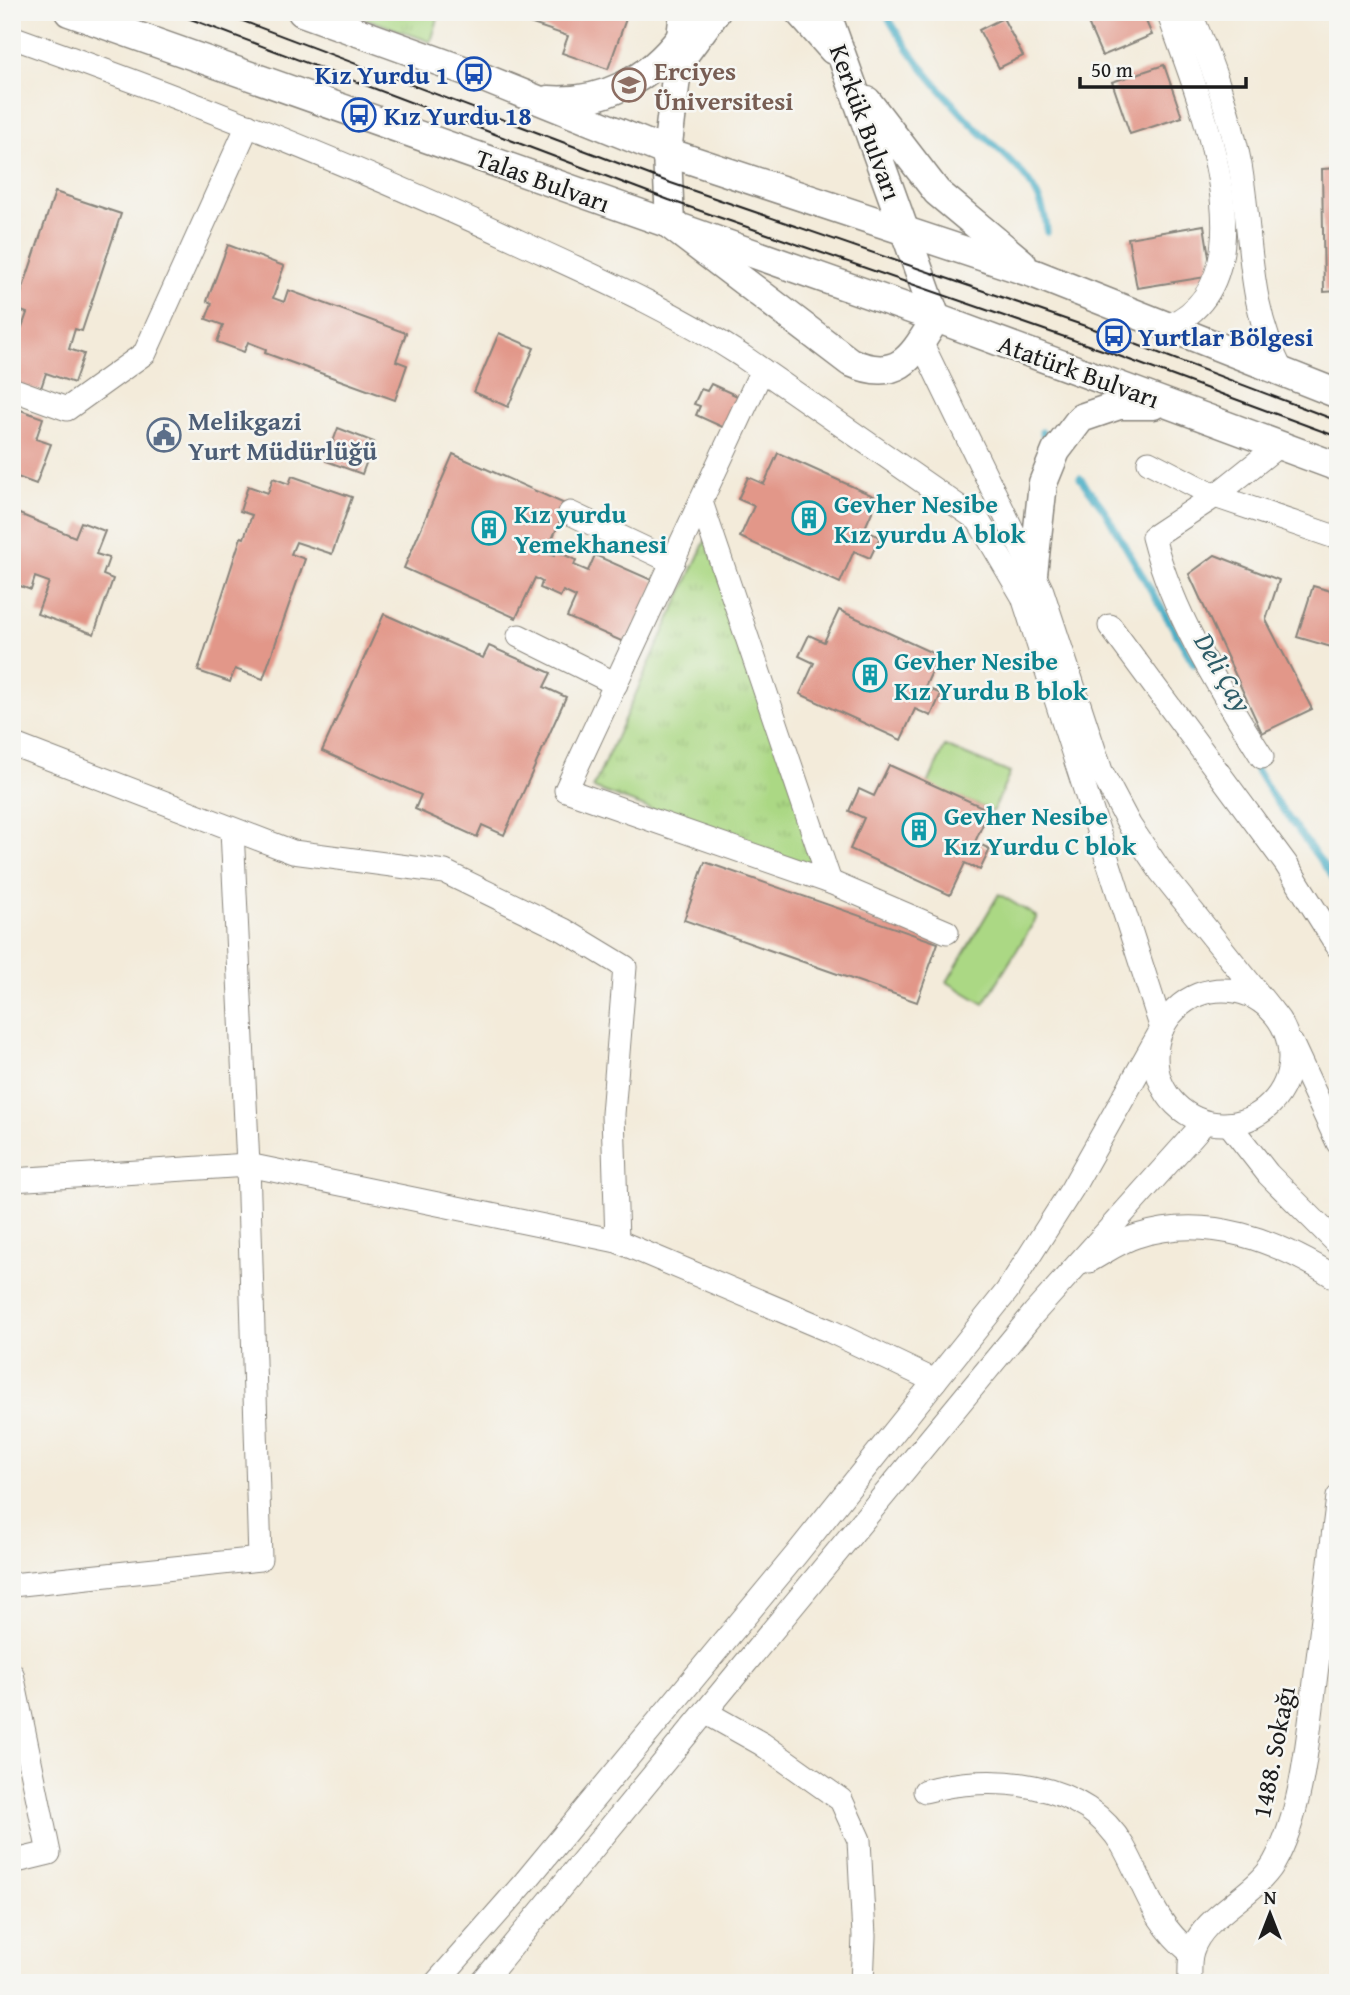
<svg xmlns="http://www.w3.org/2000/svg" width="1350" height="1995" viewBox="0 0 1350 1995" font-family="'Gentium Book Plus',serif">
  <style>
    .grass { fill: url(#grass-tufts); stroke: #647a50; stroke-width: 2 }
    .pitch { fill: #abd884; stroke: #647a50; stroke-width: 2 }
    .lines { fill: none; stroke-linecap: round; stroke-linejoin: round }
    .stream { stroke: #44acc4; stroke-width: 7 }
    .building { fill: #e29789 }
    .minor-casing { stroke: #88847b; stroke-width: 25 }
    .major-casing { stroke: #88847b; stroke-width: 31 }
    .minor { stroke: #fff; stroke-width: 23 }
    .major { stroke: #fff; stroke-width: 28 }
    .tram { stroke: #1c1c1c; stroke-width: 2 }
    .labels { text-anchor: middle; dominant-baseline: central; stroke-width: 5; stroke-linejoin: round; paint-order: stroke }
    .education-label { font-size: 26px; font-weight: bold; fill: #785e54; stroke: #f6f6f2; text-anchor: start }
    .transit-label { font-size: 26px; font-weight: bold; fill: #164399; stroke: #f6f6f2; text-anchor: start }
    .street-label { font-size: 26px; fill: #1c1c1c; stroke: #f6f6f2 }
    .service-label { font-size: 26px; font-weight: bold; fill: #4e5e75; stroke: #f6f6f2; text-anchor: start }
    .culture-label { font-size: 26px; font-weight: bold; fill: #0d838f; stroke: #f6f6f2; text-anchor: start }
    .water-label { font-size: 28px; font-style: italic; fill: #2e5d68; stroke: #f6f6f2 }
  </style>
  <defs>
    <pattern id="grass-tufts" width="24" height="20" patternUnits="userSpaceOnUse" patternTransform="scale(1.75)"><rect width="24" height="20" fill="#abd884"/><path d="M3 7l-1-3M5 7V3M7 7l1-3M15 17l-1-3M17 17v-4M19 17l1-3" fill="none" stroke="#93b971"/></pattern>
  </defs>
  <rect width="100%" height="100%" fill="#f6f6f2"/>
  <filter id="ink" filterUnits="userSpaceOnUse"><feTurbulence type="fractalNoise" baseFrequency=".0143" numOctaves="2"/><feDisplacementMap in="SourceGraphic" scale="14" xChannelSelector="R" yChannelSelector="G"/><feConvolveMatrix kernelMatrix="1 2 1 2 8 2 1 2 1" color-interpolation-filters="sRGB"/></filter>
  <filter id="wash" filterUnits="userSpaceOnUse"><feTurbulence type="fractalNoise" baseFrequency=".00686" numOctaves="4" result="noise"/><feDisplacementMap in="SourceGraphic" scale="28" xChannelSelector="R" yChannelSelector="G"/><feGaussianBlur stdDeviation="1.57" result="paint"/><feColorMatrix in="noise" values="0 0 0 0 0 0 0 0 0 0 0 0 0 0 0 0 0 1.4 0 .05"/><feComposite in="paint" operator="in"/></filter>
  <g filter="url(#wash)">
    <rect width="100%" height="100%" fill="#f3ebda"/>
    <!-- grass -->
    <g class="grass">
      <path d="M357,12H440L431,42L356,15Z"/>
      <path d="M706,539L824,873L593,788Z"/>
    </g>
    <!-- pitch -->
    <g class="pitch">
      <path d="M945,746L1010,773L993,812L928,784Z"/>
      <path d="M999,894L1037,917L984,1004L947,982Z"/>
    </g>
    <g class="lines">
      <!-- stream -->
      <g class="stream">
        <path d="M885,12C906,51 936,86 966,118C999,154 1044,178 1047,232"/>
        <path d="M1042,432L1049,443"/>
        <path d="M1080,478L1103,508L1194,664"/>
        <path d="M1248,756L1273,797L1338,884"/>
      </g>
    </g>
    <g id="blocks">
      <!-- building -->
      <g class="building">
        <path d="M517,12H616L627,16L608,69L562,53L568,36L515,18Z"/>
        <path d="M1083,12H1142L1152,35L1102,56Z"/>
        <path d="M1003,18L1023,56L999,68L979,30Z"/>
        <path d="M1164,65L1182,117L1130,134L1112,82Z"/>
        <path d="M1338,168V291L1324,292L1322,169Z"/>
        <path d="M55,192L121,214L82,331L75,329L69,349L84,354L74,383L46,373L40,391L12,386V323L22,327L27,313L16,309Z"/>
        <path d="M1204,225L1212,276L1137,288L1128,238Z"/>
        <path d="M228,245L284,266L273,298L284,302L288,290L406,333L396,361L407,365L395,400L265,353L266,349L248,342L244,352L217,342L223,325L206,319L212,303L207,301Z"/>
        <path d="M499,333L534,348L508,407L474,392Z"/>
        <path d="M711,384L744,399L729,430L696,415L700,406L694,404L701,389L707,391Z"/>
        <path d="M12,407L43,418L36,439L51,444L36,484L12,475Z"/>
        <path d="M338,428L374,442L362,474L326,461Z"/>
        <path d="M778,453L878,498L864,530L880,537L870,558L854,551L840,583L740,537L754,506L738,499L748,477L764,484Z"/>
        <path d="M453,454L567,505L546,553L554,556L556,551L576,560L574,565L588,571L595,555L656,582L628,644L567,617L576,597L563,591L560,597L540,588L542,582L535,578L516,618L404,568Z"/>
        <path d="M292,476L352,497L332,554L296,542L291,554L305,559L263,679L235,669L230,682L198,671L241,537L244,538L252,515L240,511L248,486L268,493L273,478L289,484Z"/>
        <path d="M12,511L75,537L81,522L105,531L96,554L109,558L103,575L113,579L94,634L37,614L49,582L35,577L31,590L12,583Z"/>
        <path d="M1215,555L1279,580L1266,620L1312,709L1262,733L1189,574Z"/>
        <path d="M1313,586L1338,593V649L1297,637Z"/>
        <path d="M839,610L939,656L925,687L941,694L931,716L915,709L901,740L800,694L814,663L799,656L809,635L824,642Z"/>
        <path d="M384,614L483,658L489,646L551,673L544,687L566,697L504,835L482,825L477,837L415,809L421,795L322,751Z"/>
        <path d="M889,765L989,810L975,842L990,849L980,870L965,863L950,895L850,849L864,818L849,811L859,789L874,796Z"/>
        <path d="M705,862L938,943L917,1002L684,920Z"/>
      </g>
    </g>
  </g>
  <g filter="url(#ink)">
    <use href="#blocks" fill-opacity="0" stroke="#88847b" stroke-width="2"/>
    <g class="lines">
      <defs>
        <g id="minor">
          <path d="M1190,12C1211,62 1230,112 1240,165C1253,241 1246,301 1283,374"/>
          <path d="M12,37C184,98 354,165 520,242C596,277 672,310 742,356L978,520L1023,597L1162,1029L1072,1189L1007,1291L795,1556L524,1883L436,1983"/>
          <path d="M1166,327C1279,281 1196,93 1168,12"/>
          <path d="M921,342L1042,591L1101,771L1130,826L1161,872L1272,1011"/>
          <path d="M762,370L566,790L830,882L947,932"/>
          <path d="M12,389L67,409L145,353L248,125"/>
          <path d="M1149,462L1215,496L1338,538"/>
          <path d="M701,502L830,882"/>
          <path d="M570,513L673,562"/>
          <path d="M1110,626L1286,864L1338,947"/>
          <path d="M519,636L616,684"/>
          <path d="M12,744L293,852L445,872L564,930L625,967L613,1114L617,1241"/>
          <path d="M1262,757C1219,688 1173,615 1153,537L1215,496L1279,445"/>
          <circle cx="1223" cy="1057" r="67"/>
          <path d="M1292,1044L1338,1143"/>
          <path d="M1229,1124L1268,1174L1338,1244"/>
          <path d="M12,1180L248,1165L617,1241L830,1331L935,1381"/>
          <path d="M1089,1261C1104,1253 1120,1241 1137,1236C1208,1213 1278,1241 1338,1279"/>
          <path d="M12,1585L260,1559L248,1165L232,830"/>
          <path d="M12,1674L49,1853L12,1862"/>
          <path d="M705,1712L762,1744L841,1800L859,1840L864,1936L862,1983"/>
          <path d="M925,1791C991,1773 1084,1780 1123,1846C1146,1887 1152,1921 1191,1953"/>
          <path d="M482,1983L1034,1313L1205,1122"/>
          <path d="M1190,1983C1190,1973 1189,1960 1192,1951C1203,1915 1254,1897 1274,1863C1302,1814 1308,1737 1315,1682C1323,1620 1330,1559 1338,1497"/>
        </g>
        <g id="major">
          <path d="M69,12L936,318L1338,467"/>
          <path d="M302,12L474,74L667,152L1035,274L1338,394"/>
          <path d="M684,12L667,152L670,225L850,362C900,384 913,355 936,318L826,12"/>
          <path d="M799,12L833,50"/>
          <path d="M678,63L716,12"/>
          <path d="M548,100C602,104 649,80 681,37"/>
          <path d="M867,101L937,192L1022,263"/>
          <path d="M1033,574L1043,483L1056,451L1081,418L1119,405H1153"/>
        </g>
      </defs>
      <!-- minor casing -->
      <use href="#minor" class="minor-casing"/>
      <!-- major casing -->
      <use href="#major" class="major-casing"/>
      <!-- minor -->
      <use href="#minor" class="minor"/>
      <!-- major -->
      <use href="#major" class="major"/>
      <!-- tram -->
      <g class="tram">
        <path d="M172,12L669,200L1108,352L1338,437"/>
        <path d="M219,12L668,182L1114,336L1338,421"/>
      </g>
    </g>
  </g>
  <!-- icons -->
  <defs>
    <symbol id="bus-ring" viewBox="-11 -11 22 22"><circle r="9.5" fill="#f6f6f2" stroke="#1a4fb4" stroke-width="1.5"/><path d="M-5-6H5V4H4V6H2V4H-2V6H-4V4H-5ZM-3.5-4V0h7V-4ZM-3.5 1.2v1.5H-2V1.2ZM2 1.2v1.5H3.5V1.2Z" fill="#1a4fb4"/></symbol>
    <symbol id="university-ring" viewBox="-11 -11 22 22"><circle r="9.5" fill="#f6f6f2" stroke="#8d6e63" stroke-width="1.5"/><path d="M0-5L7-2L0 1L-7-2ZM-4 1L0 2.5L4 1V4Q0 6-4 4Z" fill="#8d6e63"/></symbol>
    <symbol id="civic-ring" viewBox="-11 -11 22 22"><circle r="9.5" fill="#f6f6f2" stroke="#5c6f8a" stroke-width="1.5"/><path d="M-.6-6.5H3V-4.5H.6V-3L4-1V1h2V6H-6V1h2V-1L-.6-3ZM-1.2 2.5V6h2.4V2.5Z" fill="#5c6f8a"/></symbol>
    <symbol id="building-ring" viewBox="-11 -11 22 22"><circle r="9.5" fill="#f6f6f2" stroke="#0f9aa8" stroke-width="1.5"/><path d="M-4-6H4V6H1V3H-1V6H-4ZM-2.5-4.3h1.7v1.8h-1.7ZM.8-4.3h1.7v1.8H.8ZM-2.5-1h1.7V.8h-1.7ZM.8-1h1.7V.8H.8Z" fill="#0f9aa8"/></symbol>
  </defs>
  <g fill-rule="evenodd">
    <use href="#bus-ring" x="455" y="55" width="38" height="38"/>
    <use href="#university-ring" x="610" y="66" width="38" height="38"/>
    <use href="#bus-ring" x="340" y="96" width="38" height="38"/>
    <use href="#bus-ring" x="1095" y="317" width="38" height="38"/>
    <use href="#civic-ring" x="145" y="416" width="38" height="38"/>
    <use href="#building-ring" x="790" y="499" width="38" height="38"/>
    <use href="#building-ring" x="470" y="509" width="38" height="38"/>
    <use href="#building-ring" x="851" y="656" width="38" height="38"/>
    <use href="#building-ring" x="900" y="811" width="38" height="38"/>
  </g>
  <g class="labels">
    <!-- education labels -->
    <g class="education-label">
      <text x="654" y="70">Erciyes<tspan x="654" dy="30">Üniversitesi</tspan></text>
    </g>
    <!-- transit labels -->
    <g class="transit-label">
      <text x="449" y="74" text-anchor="end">Kız Yurdu 1</text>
      <text x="384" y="115">Kız Yurdu 18</text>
      <text x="1138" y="336">Yurtlar Bölgesi</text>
    </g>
    <!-- street labels -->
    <g class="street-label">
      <text transform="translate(866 122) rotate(70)">Kerkük Bulvarı</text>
      <text transform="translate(543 180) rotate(20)">Talas Bulvarı</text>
      <text transform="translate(1079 371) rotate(20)">Atatürk Bulvarı</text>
      <text transform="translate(1273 1752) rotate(-79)">1488. Sokağı</text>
    </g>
    <!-- service labels -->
    <g class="service-label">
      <text x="188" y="420">Melikgazi<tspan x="188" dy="30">Yurt Müdürlüğü</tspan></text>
    </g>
    <!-- culture labels -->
    <g class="culture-label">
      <text x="834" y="503">Gevher Nesibe<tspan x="834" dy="30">Kız yurdu A blok</tspan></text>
      <text x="514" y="513">Kız yurdu<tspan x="514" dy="30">Yemekhanesi</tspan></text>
      <text x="894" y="660">Gevher Nesibe<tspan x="894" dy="30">Kız Yurdu B blok</tspan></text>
      <text x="944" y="815">Gevher Nesibe<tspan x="944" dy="30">Kız Yurdu C blok</tspan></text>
    </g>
    <!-- water labels -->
    <g class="water-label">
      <text transform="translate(1224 672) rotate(60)">Deli Çay</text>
    </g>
  </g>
  <!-- margin -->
  <rect width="1350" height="1995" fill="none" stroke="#f6f6f2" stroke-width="42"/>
  <!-- north arrow -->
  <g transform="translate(1270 1914)" stroke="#f6f6f2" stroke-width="5" paint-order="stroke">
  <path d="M0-5L12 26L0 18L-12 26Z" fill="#1c1c1c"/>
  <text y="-10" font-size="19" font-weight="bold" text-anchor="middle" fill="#1c1c1c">N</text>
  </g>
  <!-- scale -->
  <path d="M1080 77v10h166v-10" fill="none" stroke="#1c1c1c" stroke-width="3.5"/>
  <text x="1091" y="77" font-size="21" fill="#1c1c1c" stroke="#f6f6f2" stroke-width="5" paint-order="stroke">50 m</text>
</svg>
